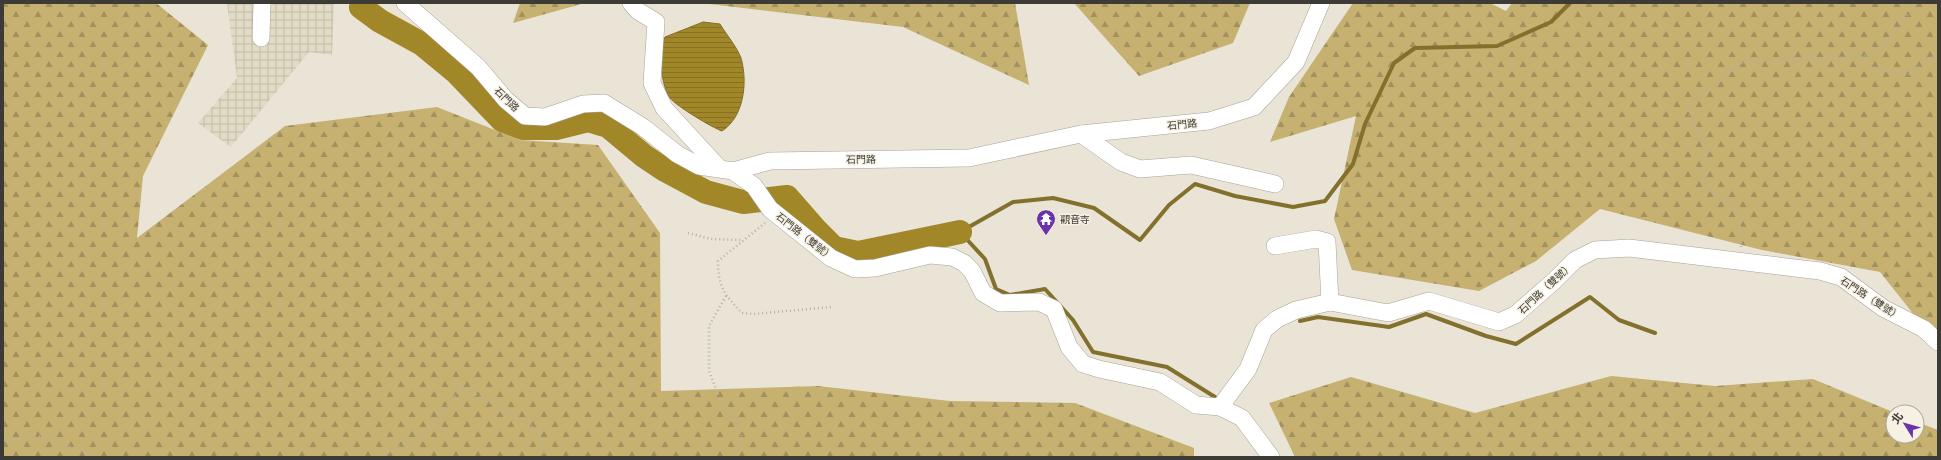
<svg xmlns="http://www.w3.org/2000/svg" width="1941" height="460" viewBox="0 0 1941 460" font-family="'Public Sans','Noto Sans TC',sans-serif">
  <style>
    .industrial { fill: url(#industrial-grid) }
    .forest { fill: url(#forest-firs) }
    .water { fill: url(#water-rules); stroke: #84702d }
    .lines { fill: none; stroke-linecap: round; stroke-linejoin: round }
    .stream { stroke: #84702d; stroke-width: 4 }
    .river { stroke: #a28729; stroke-width: 24 }
    .minor-casing { stroke: #a8a396; stroke-width: 18 }
    .path { stroke: #b5b1a5; stroke-width: 2.5; stroke-dasharray: 1 3; stroke-linecap: butt }
    .minor { stroke: #fff; stroke-width: 17 }
    .labels { text-anchor: middle; dominant-baseline: central; stroke-width: 3; stroke-linejoin: round; paint-order: stroke }
    .street-label { font-size: 10px; fill: #3d3b35; stroke: #f6f1e3 }
    .poi-label { font-size: 10px; fill: #3d3b35; stroke: #f6f1e3; text-anchor: start }
  </style>
  <defs>
    <pattern id="industrial-grid" width="8" height="8" patternUnits="userSpaceOnUse"><rect width="8" height="8" fill="#e1dac4"/><path d="M0 4h8M4 0v8" fill="none" stroke="#c2bca9"/></pattern>
    <pattern id="forest-firs" width="22" height="20" patternUnits="userSpaceOnUse"><rect width="22" height="20" fill="#c6b171"/><path d="M5 1l3.5 6h-7zM16 11l3.5 6h-7z" fill="#a2915e"/></pattern>
    <pattern id="water-rules" width="6" height="5" patternUnits="userSpaceOnUse"><rect width="6" height="5" fill="#a28729"/><path d="M0 2.5h6" fill="none" stroke="#857024"/></pattern>
  </defs>
  <rect width="100%" height="100%" fill="#e9e4d6"/>
  <!-- industrial -->
  <path class="industrial" d="M227,3H334L332,55L309,52L231,147L198,123L237,78Z"/>
  <!-- forest -->
  <g class="forest">
    <path d="M3,3H156L208,45L143,176L137,238L285,126L437,107L520,140L598,145L660,233L661,391L818,386L950,401L1075,403L1194,448V457H3Z"/>
    <path d="M520,3H585L513,23Z"/>
    <path d="M701,3H1015L1029,85L903,27Z"/>
    <path d="M1074,3H1250L1233,43L1139,76Z"/>
    <path d="M1353,3H1490L1506,11L1512,3H1938V345L1880,272L1762,250L1600,209L1536,261L1479,291L1352,270L1334,219L1356,116L1270,142L1289,97Z"/>
    <path d="M1611,376L1715,386L1813,379L1893,412V436H1917V422L1938,430V457H1295L1269,403L1351,377L1475,413Z"/>
  </g>
  <!-- water -->
  <path class="water" d="M703,22L720,24C726,34 737,47 741,58C748,82 744,117 722,131C713,128 676,106 670,98C660,83 659,53 665,37Z"/>
  <g class="lines">
    <!-- stream -->
    <g class="stream">
      <path d="M1300,321L1318,317L1389,327L1426,314L1486,336L1516,344L1590,297L1619,320L1655,333"/>
      <path d="M1215,397L1167,367L1093,352L1073,320L1045,289L1010,295L996,289L985,259L960,232L1013,202L1053,198L1094,208L1140,240L1169,205L1195,184L1235,196L1293,207L1325,201L1353,164L1365,124L1394,63L1415,48L1497,46L1551,22L1570,3"/>
    </g>
    <!-- river -->
    <path class="river" d="M362,3L361,7L380,21L422,44L456,72L502,120L523,128H556L588,120L608,126L644,156L665,170L706,192L743,202L787,197L815,229L834,248L858,253L960,232"/>
    <defs>
      <g id="minor">
        <path d="M405,3L478,67L506,100L525,116L545,117L583,104L604,103L643,127L677,154L699,166L733,171L770,161L969,158L1081,134L1209,121L1254,107L1296,62L1321,3"/>
        <path d="M631,3L638,11L656,22L652,83L664,108L719,168"/>
        <path d="M261,38L262,3"/>
        <path d="M1081,134L1121,162L1140,169L1191,165L1275,184"/>
        <path d="M733,171L754,186L770,209L831,258L855,269L875,268L930,255L952,257L964,263L972,271L983,293L1000,303L1039,302L1054,309L1069,347L1083,364L1099,369L1160,382L1196,405L1220,407L1248,369L1264,330L1277,319L1296,310L1330,302L1388,313L1429,301L1499,322L1515,315L1554,281L1575,260L1595,250L1629,248L1820,271L1841,277L1883,308L1924,329L1938,342"/>
        <path d="M1275,246L1316,239L1327,242L1330,302"/>
        <path d="M1220,407L1242,418L1271,457"/>
      </g>
    </defs>
    <!-- minor casing -->
    <use href="#minor" class="minor-casing"/>
    <!-- path -->
    <g class="path">
      <path d="M1862,57L1872,67L1908,75L1938,53"/>
      <path d="M765,223L718,261C718,287 725,295 742,313L754,314L831,307"/>
      <path d="M688,233L711,239L743,240"/>
      <path d="M1741,247L1740,215L1729,200L1715,195L1705,181L1706,150L1686,107L1746,60L1862,57L1878,50L1891,36L1916,3"/>
      <path d="M726,296L709,326V371L720,400L736,421L742,438L734,457"/>
      <path d="M3,440L38,436L100,457"/>
      <path d="M374,457H380L428,431L462,387L540,431L545,457"/>
    </g>
    <!-- minor -->
    <use href="#minor" class="minor"/>
  </g>
  <!-- icons -->
  <defs>
    <symbol id="temple-pin" viewBox="-11 -11 22 30"><path d="M0 17L-7.5 6A9.5 9.5 0 1 1 7.5 6Z" fill="#6c32a8" stroke="#f6f1e3"/><path d="M0-6L5-2H3V0L6.5 2.5H4V6H1.5V3h-3V6H-4V2.5H-6.5L-3 0V-2H-5Z" fill="#fff"/></symbol>
  </defs>
  <g fill-rule="evenodd">
    <use href="#temple-pin" x="1035" y="208" width="22" height="30"/>
  </g>
  <g class="labels">
    <!-- street labels -->
    <g class="street-label">
      <text transform="translate(507 99) rotate(44)">石門路</text>
      <text transform="translate(1182 124) rotate(-6)">石門路</text>
      <text transform="translate(861 159) rotate(-1)">石門路</text>
      <text transform="translate(805 236) rotate(38)">石門路（雙號）</text>
      <text transform="translate(1545 288) rotate(-43)">石門路（雙號）</text>
      <text transform="translate(1871 298) rotate(33)">石門路（雙號）</text>
    </g>
    <!-- poi labels -->
    <g class="poi-label">
      <text x="1060" y="219">觀音寺</text>
    </g>
  </g>
  <!-- border -->
  <rect width="1941" height="460" fill="none" stroke="#3d3b35" stroke-width="8"/>
  <!-- north arrow -->
  <g transform="translate(1905 424) rotate(307)"><circle r="19" fill="#f6f1e3" stroke="#aca89d"/>
  <path d="M0-3L7 15L0 10L-7 15Z" fill="#6c32a8"/>
  <text y="-6" font-size="11" font-weight="bold" text-anchor="middle" fill="#3d3b35">北</text>
  </g>
</svg>
